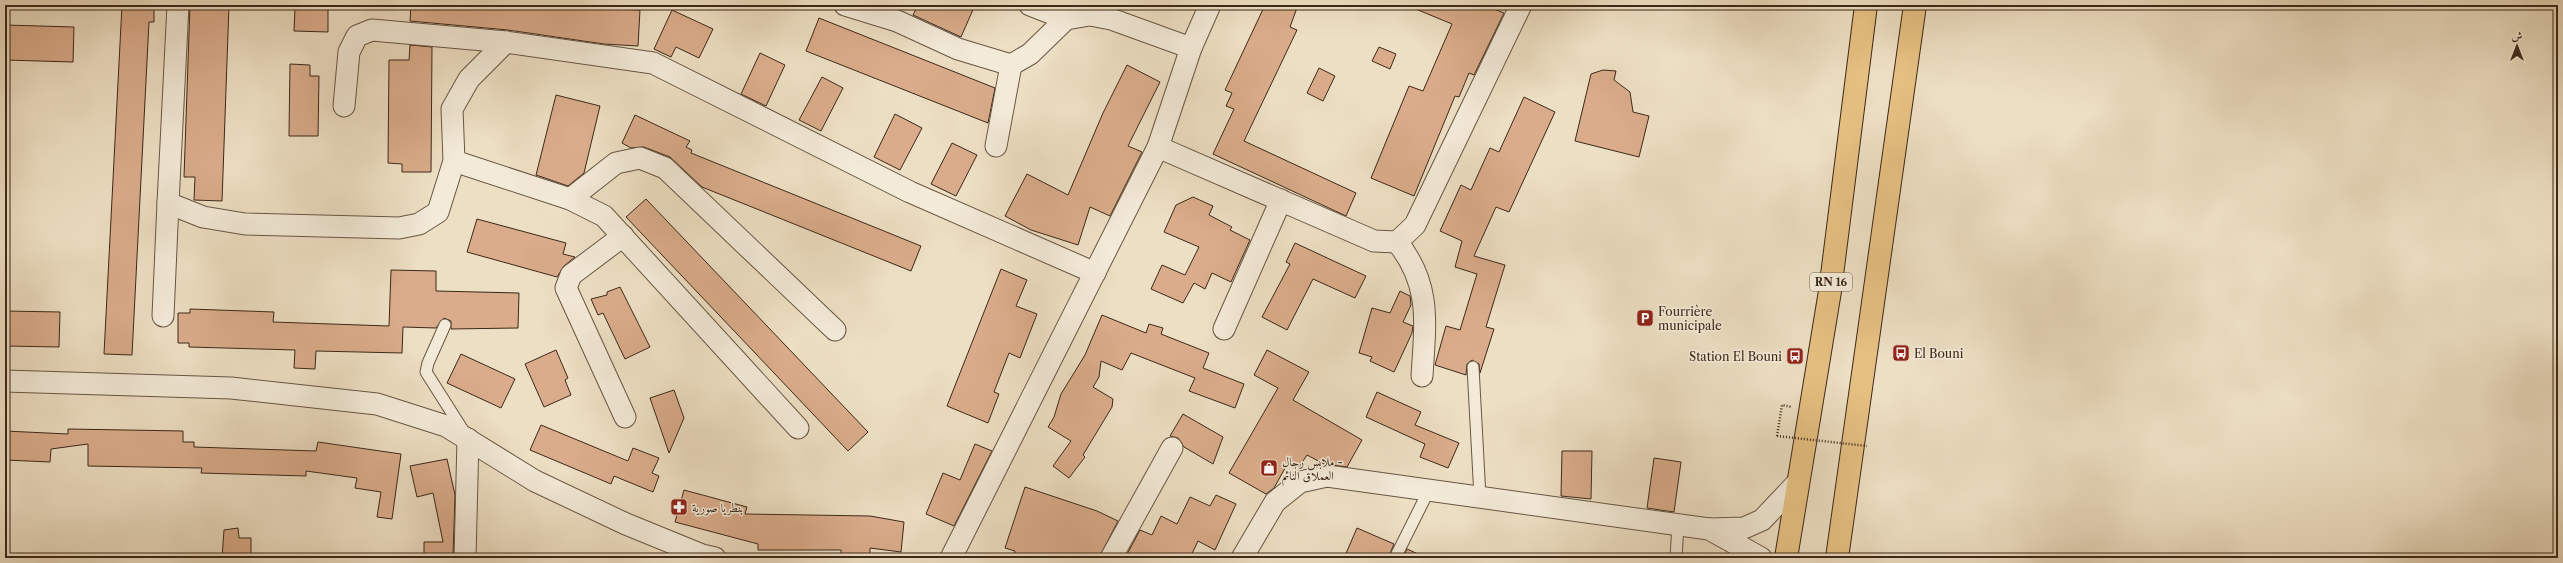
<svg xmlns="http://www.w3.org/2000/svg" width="2563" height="563" viewBox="0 0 2563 563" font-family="'Libre Caslon Text',Amiri,serif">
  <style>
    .building { fill: #daac8b; stroke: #3c2819 }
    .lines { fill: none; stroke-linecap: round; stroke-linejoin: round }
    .service-casing { stroke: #685644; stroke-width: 13 }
    .minor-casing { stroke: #685644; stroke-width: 23 }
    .trunk-casing { stroke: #3c2819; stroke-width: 24 }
    .path { stroke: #3c2819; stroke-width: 2.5; stroke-dasharray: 1 2; stroke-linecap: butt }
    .service { stroke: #f3ead8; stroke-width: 11 }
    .minor { stroke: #f3ead8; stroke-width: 21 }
    .trunk { stroke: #e6c082; stroke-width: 22 }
    .path-bridge { stroke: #3c2819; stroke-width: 2.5; stroke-dasharray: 1 2; stroke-linecap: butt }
    .labels { text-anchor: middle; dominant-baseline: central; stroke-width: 3; stroke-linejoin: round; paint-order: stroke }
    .shield { fill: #f3ead8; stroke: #736252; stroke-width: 1 }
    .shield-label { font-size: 11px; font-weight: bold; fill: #3c2819 }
    .poi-label { font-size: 12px; fill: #3c2819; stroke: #f3ead8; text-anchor: start }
  </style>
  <rect width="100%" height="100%" fill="#eddfc3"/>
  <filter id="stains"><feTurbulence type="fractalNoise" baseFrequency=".005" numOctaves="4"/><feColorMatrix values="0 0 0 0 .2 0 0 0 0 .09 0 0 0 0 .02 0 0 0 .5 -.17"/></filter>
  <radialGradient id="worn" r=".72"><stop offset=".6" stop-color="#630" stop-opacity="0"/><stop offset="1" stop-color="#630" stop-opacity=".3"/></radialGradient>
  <!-- building -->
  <g class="building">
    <path d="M122,5H154V22H149L132,355L104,354Z"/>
    <path d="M190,5H229L222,201L194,200L195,177H184Z"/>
    <path d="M411,5H541L640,10L638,46L604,44L508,30L410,21Z"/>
    <path d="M918,5H975L961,37L913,15Z"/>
    <path d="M1265,5H1298L1290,27L1297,30L1244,141L1356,193L1346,216L1213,154L1234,109L1226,106L1232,93L1225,90Z"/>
    <path d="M1406,5H1484L1504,13L1474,75L1469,73L1459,97L1455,96L1414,196L1371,178L1409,86L1423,91L1452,24Z"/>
    <path d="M295,8L328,9V32L294,31Z"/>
    <path d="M672,10L713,29L699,58L676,47L671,57L654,49Z"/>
    <path d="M819,18L995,88L988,123L806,51Z"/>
    <path d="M5,25L74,27L73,62L5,60Z"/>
    <path d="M410,45L432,47L431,172H402V164L388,163L389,60H409Z"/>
    <path d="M1379,47L1396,54L1390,69L1372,61Z"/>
    <path d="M760,53L785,65L766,106L741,94Z"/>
    <path d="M290,64L310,65V76H319L318,136H289Z"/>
    <path d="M1127,65L1160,82L1128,146L1142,152L1110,216L1090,207L1078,245L1031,230L1005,216L1027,174L1068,195L1103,113Z"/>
    <path d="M1319,68L1335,76L1323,101L1307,93Z"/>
    <path d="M1603,70L1616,71L1614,80L1630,92L1633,112L1649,116L1639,157L1575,141L1591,74Z"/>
    <path d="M822,77L843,88L821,131L799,120Z"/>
    <path d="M556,95L600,106L584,173L568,186L536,175Z"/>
    <path d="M1524,97L1555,112L1509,212L1496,207L1474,256L1505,265L1486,327L1494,329L1480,373L1479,364L1472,360L1467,364L1466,375L1435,365L1446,326L1460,330L1477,274L1455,267L1462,241L1440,231L1461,185L1471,190L1490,148L1499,152Z"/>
    <path d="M895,114L922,128L900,170L874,157Z"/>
    <path d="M635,115L690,141L686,147L692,150L691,153L921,246L911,271L702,187L670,157L644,147L631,148L622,143Z"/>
    <path d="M952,143L977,155L956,196L931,184Z"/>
    <path d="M1193,197L1213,206L1209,215L1232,227L1230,230L1250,240L1231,282L1212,273L1205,289L1194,283L1183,303L1151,289L1162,265L1185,275L1199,247L1164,232L1176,205Z"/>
    <path d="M646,199L868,432L848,451L626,217Z"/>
    <path d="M477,219L566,243L563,254L575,257L564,266L557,277L467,252Z"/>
    <path d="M1295,243L1366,276L1355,298L1313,279L1287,330L1262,317L1290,264L1286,262Z"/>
    <path d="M1001,269L1027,280L1016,306L1037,314L1020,358L1009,353L994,392L999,394L988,423L947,406Z"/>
    <path d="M391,270L436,271V291L519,293L518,328L451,329V321L444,318L436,328L403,327L402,353L316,351L315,369L294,368L295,350L189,347V343H178V313H190V309L274,312L273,322L389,326Z"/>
    <path d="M620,287L650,347L625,359L603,313L598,315L591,299L607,295V292Z"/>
    <path d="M1400,291L1410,296L1411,305L1403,322L1413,326L1412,333L1394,372L1370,361L1372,357L1359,353L1372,308L1390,313Z"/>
    <path d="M5,311L60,312L59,347L5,346Z"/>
    <path d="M1102,315L1146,333L1149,324L1163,328L1161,334L1209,353L1203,368L1244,384L1235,408L1189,391L1195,378L1131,353L1122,370L1101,361L1099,377L1093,387L1113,399L1112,407L1083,455L1085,457L1069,478L1053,466L1071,441L1048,427L1054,417L1061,394L1085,355Z"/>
    <path d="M556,350L568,378L565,380L571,395L544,407L525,364Z"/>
    <path d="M1267,350L1309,372L1293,400L1362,440L1347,467L1324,464L1307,455L1299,467L1289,461L1274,488L1266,494L1229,473L1278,388L1254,375Z"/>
    <path d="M461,354L515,379L501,408L447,383Z"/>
    <path d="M674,390L684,418L669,453L650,398Z"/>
    <path d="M1377,392L1421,412L1415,425L1459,443L1448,468L1420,457L1425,444L1366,417Z"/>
    <path d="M1183,414L1223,437L1213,464L1184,447L1178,438L1170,436Z"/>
    <path d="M541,425L628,461L633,448L659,458L652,473L659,476L653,492L614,476L611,484L530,450Z"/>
    <path d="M68,429L183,431V442H194V447L316,451L318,442L401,454L392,519L377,517L381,492L355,488L357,478L306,471V476L201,473L202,468L88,466V444L51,449L50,462L5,460V431L68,434Z"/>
    <path d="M975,444L992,451L954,526L926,514L943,473L960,480Z"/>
    <path d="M1562,451H1592L1591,499L1561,496Z"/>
    <path d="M1654,458L1681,462L1674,512L1647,508Z"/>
    <path d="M447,459L455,495L453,558H424V542H443L433,493L417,497L410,466Z"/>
    <path d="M1025,487L1097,511L1118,521L1099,558H1013L1015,551L1005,548Z"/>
    <path d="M684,490L747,507L745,514L870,516L904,522L901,552L870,548V554H841V550H758V544L675,522Z"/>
    <path d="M1216,495L1236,504L1215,550L1198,541L1190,558H1125L1140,530L1152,535L1161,516L1177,524L1190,497L1210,506Z"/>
    <path d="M238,528L239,538H251V558H222L224,530Z"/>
    <path d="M1357,528L1394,544L1388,558H1344Z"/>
    <path d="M1407,549L1427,558H1403Z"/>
  </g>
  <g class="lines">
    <defs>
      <g id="service">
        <path d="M445,325L428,363L426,372L464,432"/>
        <path d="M1473,367L1480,497"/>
        <path d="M1395,558L1429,490"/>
        <path d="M1676,558L1678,525"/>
      </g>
      <g id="minor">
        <path d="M178,5L168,203L203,217L245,224L399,228L419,224L438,212L454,161L452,109L469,79L506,42L653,63L910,192L1095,273"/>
        <path d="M845,5L897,21L958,49L1011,65L1030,54L1066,19"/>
        <path d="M1030,5L1066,19L1090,15L1111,19L1191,48"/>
        <path d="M344,106L349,52L357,36L372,30L506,42"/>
        <path d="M996,146L1011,65"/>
        <path d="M1158,147L1374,241L1397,242L1415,225L1521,5"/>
        <path d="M454,161L570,199L604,216L798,428"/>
        <path d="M570,199L616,163L640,158L665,168L835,330"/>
        <path d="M623,236L571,275L566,288L625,417"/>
        <path d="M1397,242C1432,285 1425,324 1422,376"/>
        <path d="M163,316L168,203"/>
        <path d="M1224,329L1281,200"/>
        <path d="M5,381L231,388L377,404L446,426L535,481L626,524L702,555L715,558"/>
        <path d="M1710,529L1744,528L1762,520L1798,482"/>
        <path d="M465,558L468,439"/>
        <path d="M951,558L1158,147L1191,48L1210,5"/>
        <path d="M1111,558L1172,448"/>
        <path d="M1242,558L1275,502L1300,482L1327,476L1709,529L1761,558"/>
      </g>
      <g id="trunk">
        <path d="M1786,558L1830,291L1866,5"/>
        <path d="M1837,558L1915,5"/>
      </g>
    </defs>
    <!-- service casing -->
    <use href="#service" class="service-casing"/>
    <!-- minor casing -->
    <use href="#minor" class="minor-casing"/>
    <!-- trunk casing -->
    <use href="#trunk" class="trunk-casing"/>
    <!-- path -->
    <path class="path" d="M1777,436L1782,405L1792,407"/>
    <!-- service -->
    <use href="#service" class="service"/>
    <!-- minor -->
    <use href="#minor" class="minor"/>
    <!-- trunk -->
    <use href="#trunk" class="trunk"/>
    <!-- path-bridge -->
    <path class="path-bridge" d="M1777,436L1867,446"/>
  </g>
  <!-- icons -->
  <defs>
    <symbol id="parking-square" viewBox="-11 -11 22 22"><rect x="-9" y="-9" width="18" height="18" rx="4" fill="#8f2418" stroke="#f3ead8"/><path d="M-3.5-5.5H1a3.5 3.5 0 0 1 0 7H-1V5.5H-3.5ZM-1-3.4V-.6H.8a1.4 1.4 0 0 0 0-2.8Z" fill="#fff"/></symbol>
    <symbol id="bus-square" viewBox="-11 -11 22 22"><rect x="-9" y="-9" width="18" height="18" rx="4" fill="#8f2418" stroke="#f3ead8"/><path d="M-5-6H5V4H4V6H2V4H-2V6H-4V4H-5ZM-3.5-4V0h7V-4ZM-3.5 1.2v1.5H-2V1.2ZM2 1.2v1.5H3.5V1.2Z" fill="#fff"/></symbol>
    <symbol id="shop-square" viewBox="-11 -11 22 22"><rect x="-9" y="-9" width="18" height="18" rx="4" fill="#8f2418" stroke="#f3ead8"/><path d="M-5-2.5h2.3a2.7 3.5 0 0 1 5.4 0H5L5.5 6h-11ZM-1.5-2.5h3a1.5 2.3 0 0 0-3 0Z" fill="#fff"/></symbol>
    <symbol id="pharmacy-square" viewBox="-11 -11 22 22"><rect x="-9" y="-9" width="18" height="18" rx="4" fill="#8f2418" stroke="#f3ead8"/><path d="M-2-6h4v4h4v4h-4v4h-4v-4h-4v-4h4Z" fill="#fff"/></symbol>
  </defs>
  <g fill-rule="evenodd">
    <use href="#parking-square" x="1635" y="308" width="20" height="20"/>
    <use href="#bus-square" x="1891" y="343" width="20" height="20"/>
    <use href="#bus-square" x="1785" y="346" width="20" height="20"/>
    <use href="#shop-square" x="1259" y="458" width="20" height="20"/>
    <use href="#pharmacy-square" x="669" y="497" width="20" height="20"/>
  </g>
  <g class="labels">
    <!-- shield labels -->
    <rect class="shield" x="1810" y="273" width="42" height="18" rx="3"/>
    <g class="shield-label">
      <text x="1831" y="282">RN 16</text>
    </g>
    <!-- poi labels -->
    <g class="poi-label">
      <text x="1658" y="311">Fourrière<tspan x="1658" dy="14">municipale</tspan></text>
      <text x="1914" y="353">El Bouni</text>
      <text x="1782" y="356" text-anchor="end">Station El Bouni</text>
      <text x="1282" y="461">ملابس رجال -<tspan x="1282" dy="14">العملاق النائم</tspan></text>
      <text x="692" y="507">بنطريا صورية</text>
    </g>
  </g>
  <!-- margin -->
  <rect width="2563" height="563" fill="none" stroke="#eddfc3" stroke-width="20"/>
  <rect x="6" y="6" width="2551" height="551" fill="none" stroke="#3c2819" stroke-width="2"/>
  <rect x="10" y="10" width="2543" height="543" fill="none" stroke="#3c2819"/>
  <!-- north arrow -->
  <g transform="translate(2517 46)" stroke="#f3ead8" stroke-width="3" paint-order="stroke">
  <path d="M0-3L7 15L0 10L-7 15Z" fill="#3c2819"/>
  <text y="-6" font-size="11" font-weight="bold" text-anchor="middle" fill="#3c2819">ش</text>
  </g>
  <rect width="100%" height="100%" filter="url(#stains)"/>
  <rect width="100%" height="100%" fill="url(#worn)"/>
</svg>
